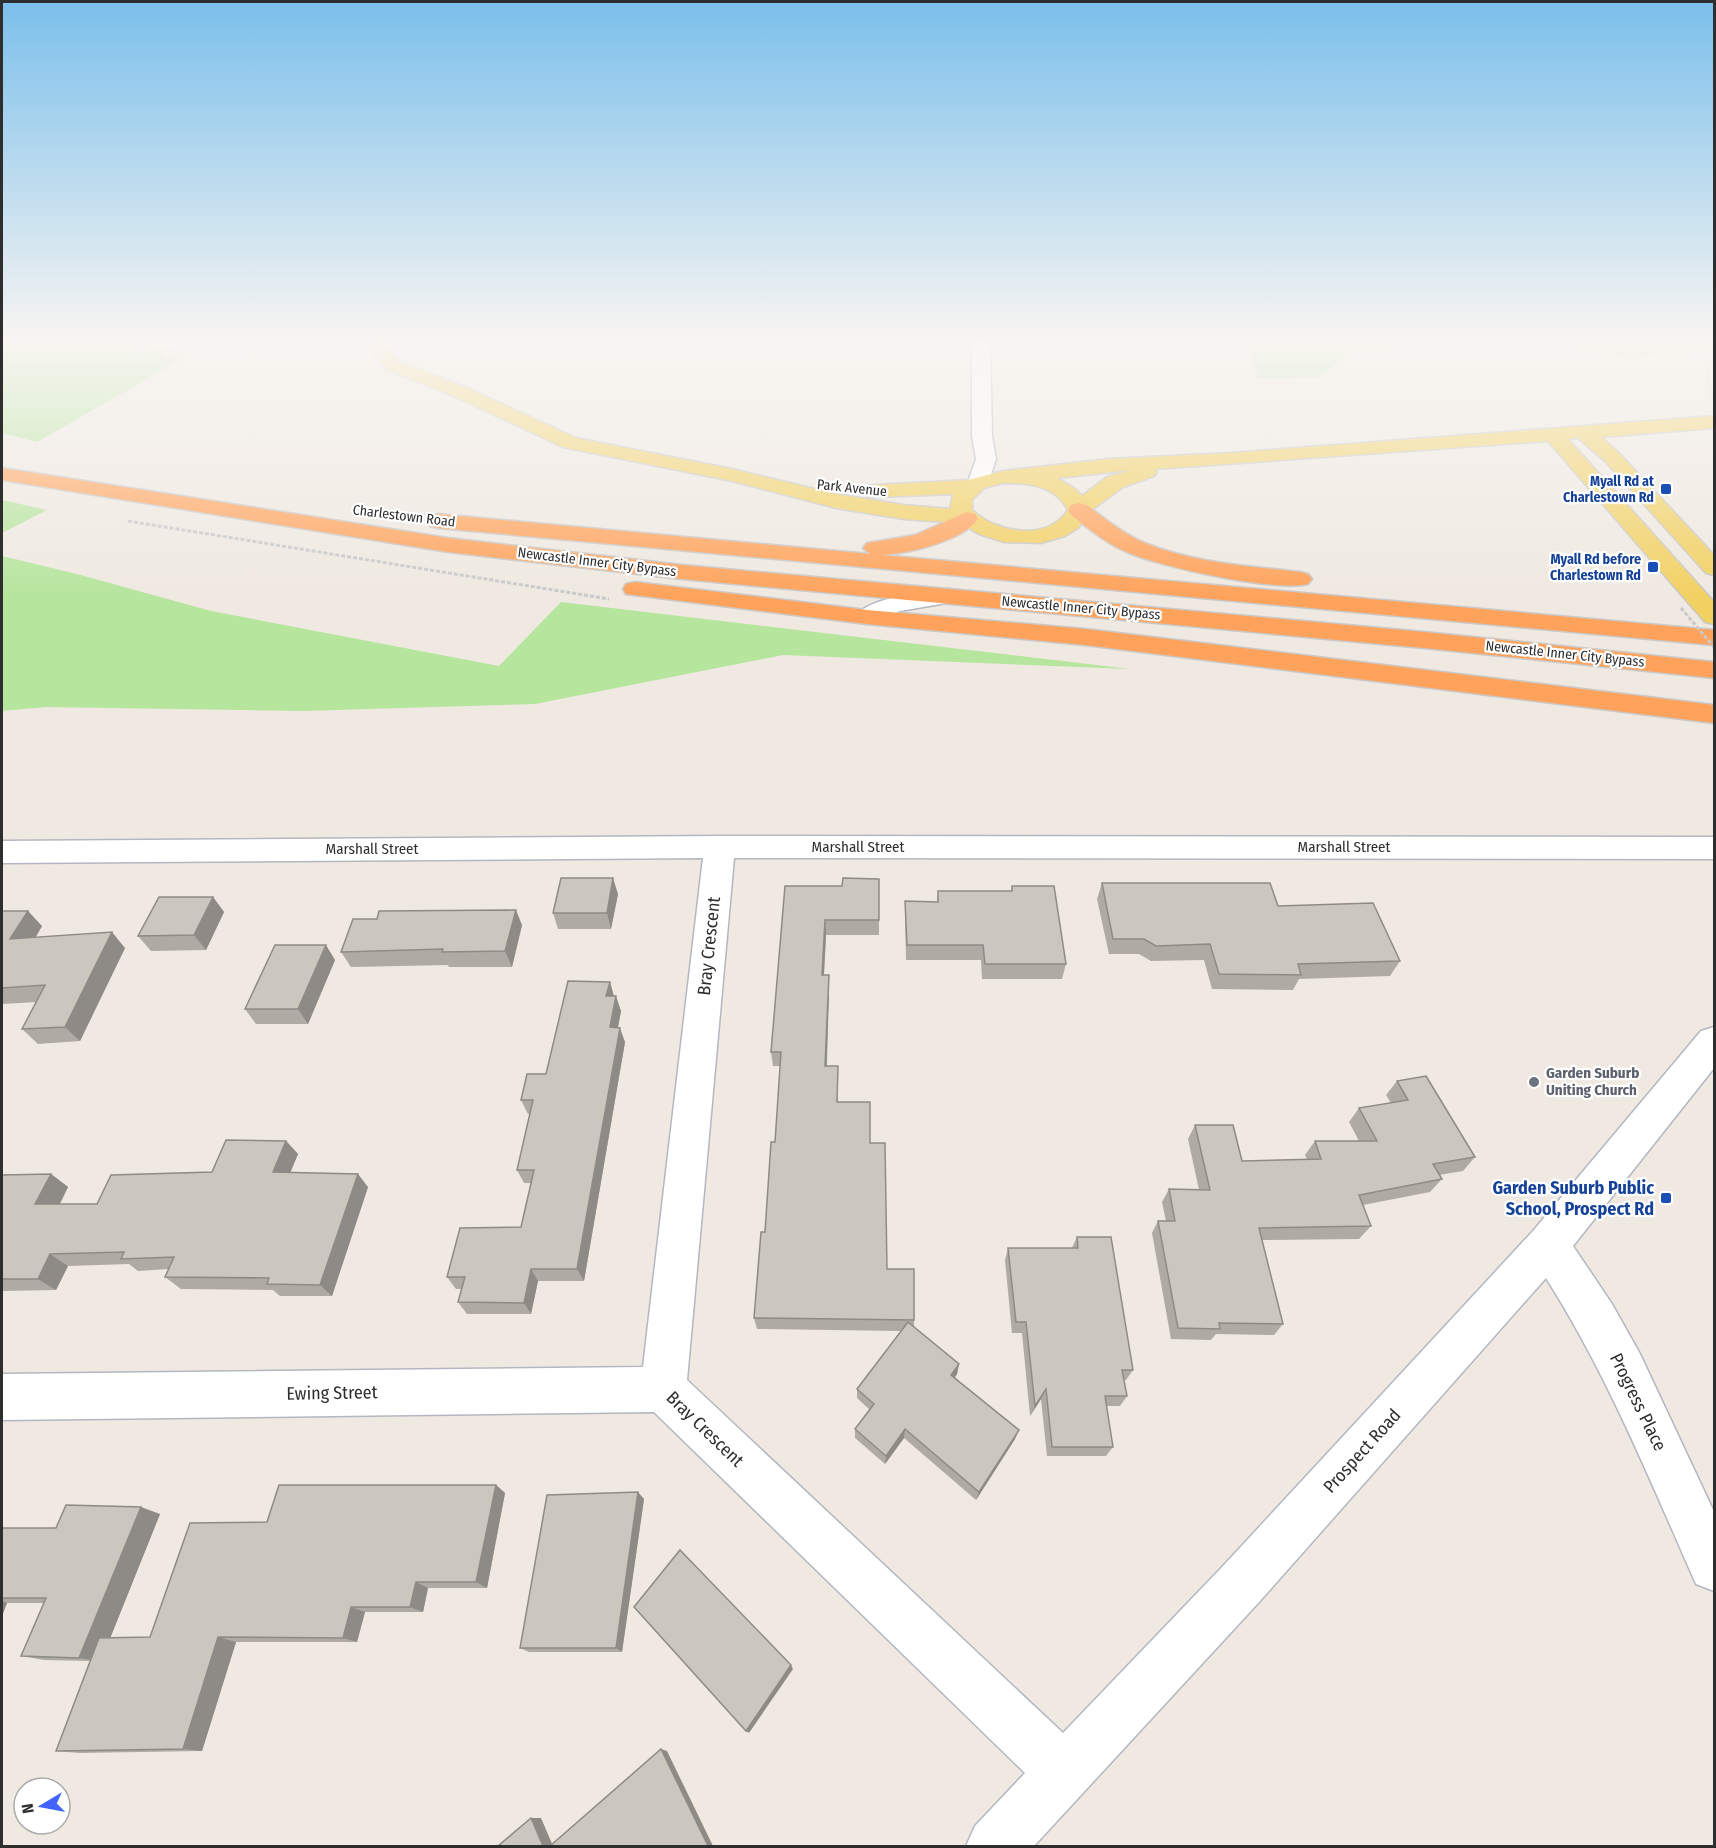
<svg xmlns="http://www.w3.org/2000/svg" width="1716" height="1848" viewBox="0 0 1716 1848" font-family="'Fira Sans Condensed',sans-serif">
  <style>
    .green { fill: #b6e59e }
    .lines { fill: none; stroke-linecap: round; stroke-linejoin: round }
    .minor-casing { stroke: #b4b7c1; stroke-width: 3 }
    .major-casing { stroke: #c9c9c9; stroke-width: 3 }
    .highway-casing { stroke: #c9c9c9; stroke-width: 3 }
    .path-far1 { stroke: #c9c9c9; stroke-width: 2; stroke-dasharray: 3 1.5; stroke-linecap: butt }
    .path { stroke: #c9c9c9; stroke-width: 3; stroke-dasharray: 4 2; stroke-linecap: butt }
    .minor { fill: #fff; fill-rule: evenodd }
    .major { fill: #f2d163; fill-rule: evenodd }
    .highway { fill: #ffa35c; fill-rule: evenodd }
    .rail-casing { stroke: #a3a6b8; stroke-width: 4.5 }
    .rail { stroke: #fff; stroke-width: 3; stroke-dasharray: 8; stroke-linecap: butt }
    .path-bridge { stroke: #c9c9c9; stroke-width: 3; stroke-dasharray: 4 2; stroke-linecap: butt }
    .wall { fill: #afaba4 }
    .shaded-wall { fill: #8e8b86 }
    .building { fill: #cbc7bf; stroke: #8e8b86; stroke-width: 1.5 }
    .transit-dot { fill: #1a4fb4; stroke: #fff; stroke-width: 2 }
    .worship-dot { fill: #6b7280; stroke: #fff; stroke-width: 2 }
    .labels { text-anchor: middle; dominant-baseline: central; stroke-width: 4.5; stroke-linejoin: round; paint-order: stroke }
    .far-transit-label { font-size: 14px; font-weight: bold; fill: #164399; stroke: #fff; text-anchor: end }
    .far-street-label { font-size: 14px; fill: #2e2e2e; stroke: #fff }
    .street-label { font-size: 15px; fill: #2e2e2e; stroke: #fff }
    .worship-label { font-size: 15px; font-weight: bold; fill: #5b616d; stroke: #fff; text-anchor: start }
    .near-street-label { font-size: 18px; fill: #2e2e2e; stroke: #fff }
    .near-transit-label { font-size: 18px; font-weight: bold; fill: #164399; stroke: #fff; text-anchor: end }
  </style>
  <rect width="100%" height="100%" fill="#efe9e1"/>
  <!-- green -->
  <g class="green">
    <path d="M2,338H104L189,355L37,442L2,433Z"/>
    <path d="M1165,338H1455L1353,351L1319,377L1259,378L1247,346Z"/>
    <path d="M1543,338H1714V349L1626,358Z"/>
    <path d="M2,500L47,510L2,533Z"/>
    <path d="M2,556L77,574L211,611L499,666L561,602L1130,669L783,655L535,704L303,711L46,707L2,711Z"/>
  </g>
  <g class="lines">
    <defs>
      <g id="minor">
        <path d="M972,338H990L992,436L996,459L987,487H971L968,482L976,459L972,436Z"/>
        <path d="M949,589L958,591L961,596L958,601L900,611L867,624L858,622L855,617C869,596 925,593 949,589Z"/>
        <path d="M720,836L1714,837V859L734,858L687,1380L1063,1733L1224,1565L1533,1231L1701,1031L1714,1027V1068L1573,1246L1612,1304L1640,1354L1714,1512V1591L1696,1584C1649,1478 1608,1376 1546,1278L1260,1601L1034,1846H966L975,1826L1025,1773L654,1412L2,1420V1374L643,1367L703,858L2,863V841Z"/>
      </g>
      <path id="major" d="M370,338H388L391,351L398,361L470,389L576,438L732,469L836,494L904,505L950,509L953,494L876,497L868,496L865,491L868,486L876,485L968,480L1003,471L1109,459L1231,453L1714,416V428L1601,437L1618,452L1714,555V575L1706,573L1604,460L1578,438L1568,439L1714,602V624L1705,622L1548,441L1155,469L1157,472L1154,476L1123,487L1090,511L1078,528L1065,536L1041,543L1004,542L979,534L960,523L904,519L836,508L732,481L563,447L456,397L386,369L373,352ZM1131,470L1107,477L1082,496L1074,488L1057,478ZM1003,483C1028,483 1055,485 1068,510C1047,542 997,533 972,510V500L984,488Z"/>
      <g id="highway">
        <path d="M2,468L448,538L682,565L1424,632L1714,662V678L1424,648L682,579L448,552L2,480Z"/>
        <path d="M1079,503L1087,505C1105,519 1124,534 1145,543C1194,563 1248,566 1300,572L1308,574L1312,579L1308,584C1275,592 1162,567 1129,553C1107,544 1089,529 1071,515L1068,510L1071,505Z"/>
        <path d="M967,512L975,514L978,519C963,541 907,554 881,555L1714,630V645L438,528L430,526L427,521L430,516L438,514L870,554L863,548L867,543L915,535Z"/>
        <path d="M635,582L867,610L1085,629L1714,705V723L1085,645L867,624L626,594L623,589L626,584Z"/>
      </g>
    </defs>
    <!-- minor casing -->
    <use href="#minor" class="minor-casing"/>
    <!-- major casing -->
    <use href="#major" class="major-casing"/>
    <!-- highway casing -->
    <use href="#highway" class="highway-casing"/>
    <!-- path-far1 -->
    <path class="path-far1" d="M1714,358L1707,364L1708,383L1714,400"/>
    <!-- path -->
    <path class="path" d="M128,521L609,599"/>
    <!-- minor -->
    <use href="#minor" class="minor"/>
    <!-- major -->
    <use href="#major" class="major"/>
    <!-- highway -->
    <use href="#highway" class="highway"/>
    <defs>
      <g id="rail">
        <path d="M136,351L153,338"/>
        <path d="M164,357L190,338"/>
      </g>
    </defs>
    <!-- rail casing -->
    <use href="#rail" class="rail-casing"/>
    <!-- rail -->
    <use href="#rail" class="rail"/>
    <!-- path-bridge -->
    <path class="path-bridge" d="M1681,608L1714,647"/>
  </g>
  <!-- wall -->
  <g class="wall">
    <path d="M879,879V935H826L824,975L829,990L827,1066H838V1102L870,1143L887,1269L914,1320V1327L959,1364L957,1374L955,1377L1015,1439L976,1500L904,1438L885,1464L855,1438V1429L870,1410L857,1398V1389L901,1331L757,1329L754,1318L775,1142L780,1066H773L771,1052L785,886H842Z"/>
    <path d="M1102,883L1278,906L1400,961L1390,976L1299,979L1293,990L1212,989L1204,960L1151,961L1139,954H1109L1097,899Z"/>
    <path d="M1012,886L1066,964L1062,979H982L981,960H906L905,917V901L937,902L938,891H1011Z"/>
    <path d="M618,894L611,929H558L553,913Z"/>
    <path d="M213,897L224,912L206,950L151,951L138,936Z"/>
    <path d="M2,911L42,926L36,937L125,948L80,1041L38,1044L22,1029L37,1002L2,1004Z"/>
    <path d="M522,925L512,967H449L448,965L351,967L341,952Z"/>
    <path d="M335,960L308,1024H256L245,1009Z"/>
    <path d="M610,982L614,996L621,1011L618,1028L625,1042L584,1281H538L531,1314H467L458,1302L462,1289H456L447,1277L521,1227L531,1183H524L517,1170L530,1114H528L521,1100L546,1074Z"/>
    <path d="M1397,1081L1475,1157L1463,1171L1439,1175L1442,1179L1430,1192L1363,1205L1371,1226L1359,1239L1262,1240L1283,1324L1274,1335L1216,1334L1211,1340L1171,1339L1152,1233L1158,1221H1166L1162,1202L1169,1189L1199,1190L1188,1139L1195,1125L1242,1161L1307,1159L1305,1155L1315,1141H1359L1349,1122L1359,1108L1391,1103L1386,1095Z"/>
    <path d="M286,1141L298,1154L290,1173L368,1187L332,1296H280L273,1290L181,1289L165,1277L169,1269L138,1271L129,1264L68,1266L56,1290L2,1291V1175L51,1174L68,1187L60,1204H97L212,1172Z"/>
    <path d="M1077,1237L1133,1370L1126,1380H1124L1127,1396L1120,1406H1106L1113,1447L1106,1456H1047L1041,1399L1030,1416L1022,1333H1012L1005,1260L1008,1248H1072Z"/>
    <path d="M496,1485L505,1493L487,1588H428L423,1612H365L357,1642H236L202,1751L79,1753L56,1751L90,1661L44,1660L21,1656L44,1603H7L2,1616V1528H56L160,1514L110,1638L150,1637L267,1522Z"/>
    <path d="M644,1499L622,1652H529L520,1648Z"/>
  </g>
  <!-- shaded-wall -->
  <g class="shaded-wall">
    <path d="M613,878L618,894L611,929L607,913Z"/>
    <path d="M213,897L224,912L206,950L194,935Z"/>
    <path d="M516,910L522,925L512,967L505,951Z"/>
    <path d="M28,911L42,926L25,954L10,939Z"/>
    <path d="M825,920L826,935L823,990L822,975Z"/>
    <path d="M112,932L125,948L80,1041L65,1027Z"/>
    <path d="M326,945L335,960L308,1024L298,1009Z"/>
    <path d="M829,975V990L826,1080L825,1066Z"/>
    <path d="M610,982L614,997L606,996Z"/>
    <path d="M616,996L621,1011L615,1042L610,1027Z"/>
    <path d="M620,1028L625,1042L584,1281L577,1269Z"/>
    <path d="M286,1141L298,1154L285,1185L273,1172Z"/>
    <path d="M51,1174L68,1187L53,1217L35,1204Z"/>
    <path d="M358,1174L368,1187L332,1296L320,1285Z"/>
    <path d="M50,1254L68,1266L56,1290L38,1279Z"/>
    <path d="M531,1269L538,1281L531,1314L524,1303Z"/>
    <path d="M959,1364L957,1374L949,1385L951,1375Z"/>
    <path d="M1046,1389L1041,1399L1030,1416L1035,1406Z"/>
    <path d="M905,1429L904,1438L885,1464L886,1456Z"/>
    <path d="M1019,1430L1015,1439L976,1500L979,1492Z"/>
    <path d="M496,1485L505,1493L487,1588L476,1582Z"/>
    <path d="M638,1492L644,1499L622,1652L616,1648Z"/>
    <path d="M141,1507L160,1514L101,1661L79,1658Z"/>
    <path d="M416,1582L428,1588L423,1612L410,1607Z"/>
    <path d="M2,1601L7,1603L2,1616Z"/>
    <path d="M351,1607L365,1612L357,1642L343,1638Z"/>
    <path d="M218,1637L236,1642L202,1751L183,1749Z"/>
    <path d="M791,1665L793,1669L749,1733L746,1731Z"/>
    <path d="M661,1749L667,1751L713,1846H708Z"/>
    <path d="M531,1818H541L553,1846H543Z"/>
  </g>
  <!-- building -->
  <g class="building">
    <path d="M561,878H613L607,913H553Z"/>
    <path d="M843,878L879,879V920H825L822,975H829L825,1066H838L837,1102H870V1143H885L887,1269H914V1320L754,1318L761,1232H765L771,1142H775L781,1052H771L785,886H842Z"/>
    <path d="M1102,883H1270L1278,906L1373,903L1400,961L1298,964L1301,975L1219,974L1210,944L1156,946L1144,939H1113Z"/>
    <path d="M1012,886H1054L1066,964H985L983,945H907L905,901L938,902V891H1012Z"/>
    <path d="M159,897H213L194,935L138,936Z"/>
    <path d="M516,910L505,951L442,952L443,949L341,952L353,919H377L379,911Z"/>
    <path d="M2,911H28L10,939L112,932L65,1027L22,1029L45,985L2,988Z"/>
    <path d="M275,945H326L298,1009H245Z"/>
    <path d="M568,981L610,982L606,996H616L610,1027L620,1028L577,1269H531L524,1303L458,1302L465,1277H447L460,1228L521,1227L534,1170H517L533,1100H521L527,1074H546Z"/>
    <path d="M1426,1076L1475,1157L1433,1164L1442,1179L1359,1195L1371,1226L1259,1228L1283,1324L1219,1323L1220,1329L1178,1328L1158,1221H1175L1169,1189L1210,1190L1195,1125H1233L1242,1161L1321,1159L1315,1141H1377L1359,1108L1408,1100L1397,1081Z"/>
    <path d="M226,1140L286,1141L273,1172L358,1174L320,1285L267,1284L269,1278L165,1277L174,1257L121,1259L124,1252L50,1254L38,1279H2V1175L51,1174L35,1204H97L111,1175L212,1172Z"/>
    <path d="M1077,1237H1111L1133,1370H1122L1127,1396H1105L1113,1447H1052L1046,1389L1035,1406L1026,1322H1016L1008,1248H1078Z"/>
    <path d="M908,1322L959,1364L951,1375L1019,1430L979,1492L905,1429L886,1456L855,1429L874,1404L857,1389Z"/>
    <path d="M279,1485H496L476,1582H416L410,1607H351L343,1638L218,1637L183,1749L56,1751L99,1638L150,1637L190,1523L267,1522Z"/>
    <path d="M638,1492L616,1648H520L547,1495Z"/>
    <path d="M66,1505L141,1507L79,1658L21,1656L46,1598H2V1528H56Z"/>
    <path d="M680,1550L791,1665L746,1731L634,1607Z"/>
    <path d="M661,1749L708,1846H550Z"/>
    <path d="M531,1818L543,1846H498Z"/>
  </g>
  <!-- sky -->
  <linearGradient id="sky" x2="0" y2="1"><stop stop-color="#7abfeb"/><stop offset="0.57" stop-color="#f8f5f2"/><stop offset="1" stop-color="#f8f5f2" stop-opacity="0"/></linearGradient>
  <rect width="1716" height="597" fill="url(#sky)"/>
  <!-- markers -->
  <g class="transit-dot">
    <rect x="1660" y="483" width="12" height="12" rx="3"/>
    <rect x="1647" y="561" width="12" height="12" rx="3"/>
    <rect x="1660" y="1192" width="12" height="12" rx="3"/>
  </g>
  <circle class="worship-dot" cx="1534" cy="1082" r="6"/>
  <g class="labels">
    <!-- far-transit labels -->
    <g class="far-transit-label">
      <text x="1654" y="481">Myall Rd at<tspan x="1654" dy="16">Charlestown Rd</tspan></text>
      <text x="1641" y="559">Myall Rd before<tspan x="1641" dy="16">Charlestown Rd</tspan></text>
    </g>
    <!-- far-street labels -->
    <g class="far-street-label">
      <text transform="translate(852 488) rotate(6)">Park Avenue</text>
      <text transform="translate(404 516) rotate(7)">Charlestown Road</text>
      <text transform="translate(597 562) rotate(7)">Newcastle Inner City Bypass</text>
      <text transform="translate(1081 608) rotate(5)">Newcastle Inner City Bypass</text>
      <text transform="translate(1565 654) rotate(6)">Newcastle Inner City Bypass</text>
    </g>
    <!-- street labels -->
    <g class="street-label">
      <text x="858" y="847">Marshall Street</text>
      <text x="1344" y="847">Marshall Street</text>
      <text x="372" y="849">Marshall Street</text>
    </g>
    <!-- worship labels -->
    <g class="worship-label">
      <text x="1546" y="1073">Garden Suburb<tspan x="1546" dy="17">Uniting Church</tspan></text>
    </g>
    <!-- near-street labels -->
    <g class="near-street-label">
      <text transform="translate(709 946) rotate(-84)">Bray Crescent</text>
      <text transform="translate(332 1393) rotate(-1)">Ewing Street</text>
      <text transform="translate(1638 1402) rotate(64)">Progress Place</text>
      <text transform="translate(705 1429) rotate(44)">Bray Crescent</text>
      <text transform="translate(1362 1451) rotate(-48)">Prospect Road</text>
    </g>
    <!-- near-transit labels -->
    <g class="near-transit-label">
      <text x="1654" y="1188">Garden Suburb Public<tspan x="1654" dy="21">School, Prospect Rd</tspan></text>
    </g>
  </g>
  <!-- border -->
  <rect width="1716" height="1848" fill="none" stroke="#2e2e2e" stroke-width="6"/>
  <!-- north arrow -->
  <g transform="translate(42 1806) rotate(260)"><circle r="28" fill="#ffffff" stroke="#ababab" stroke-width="1.5"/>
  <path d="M0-4.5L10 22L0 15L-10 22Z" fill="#4264fb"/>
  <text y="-9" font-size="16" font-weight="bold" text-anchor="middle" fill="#2e2e2e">N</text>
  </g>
</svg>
